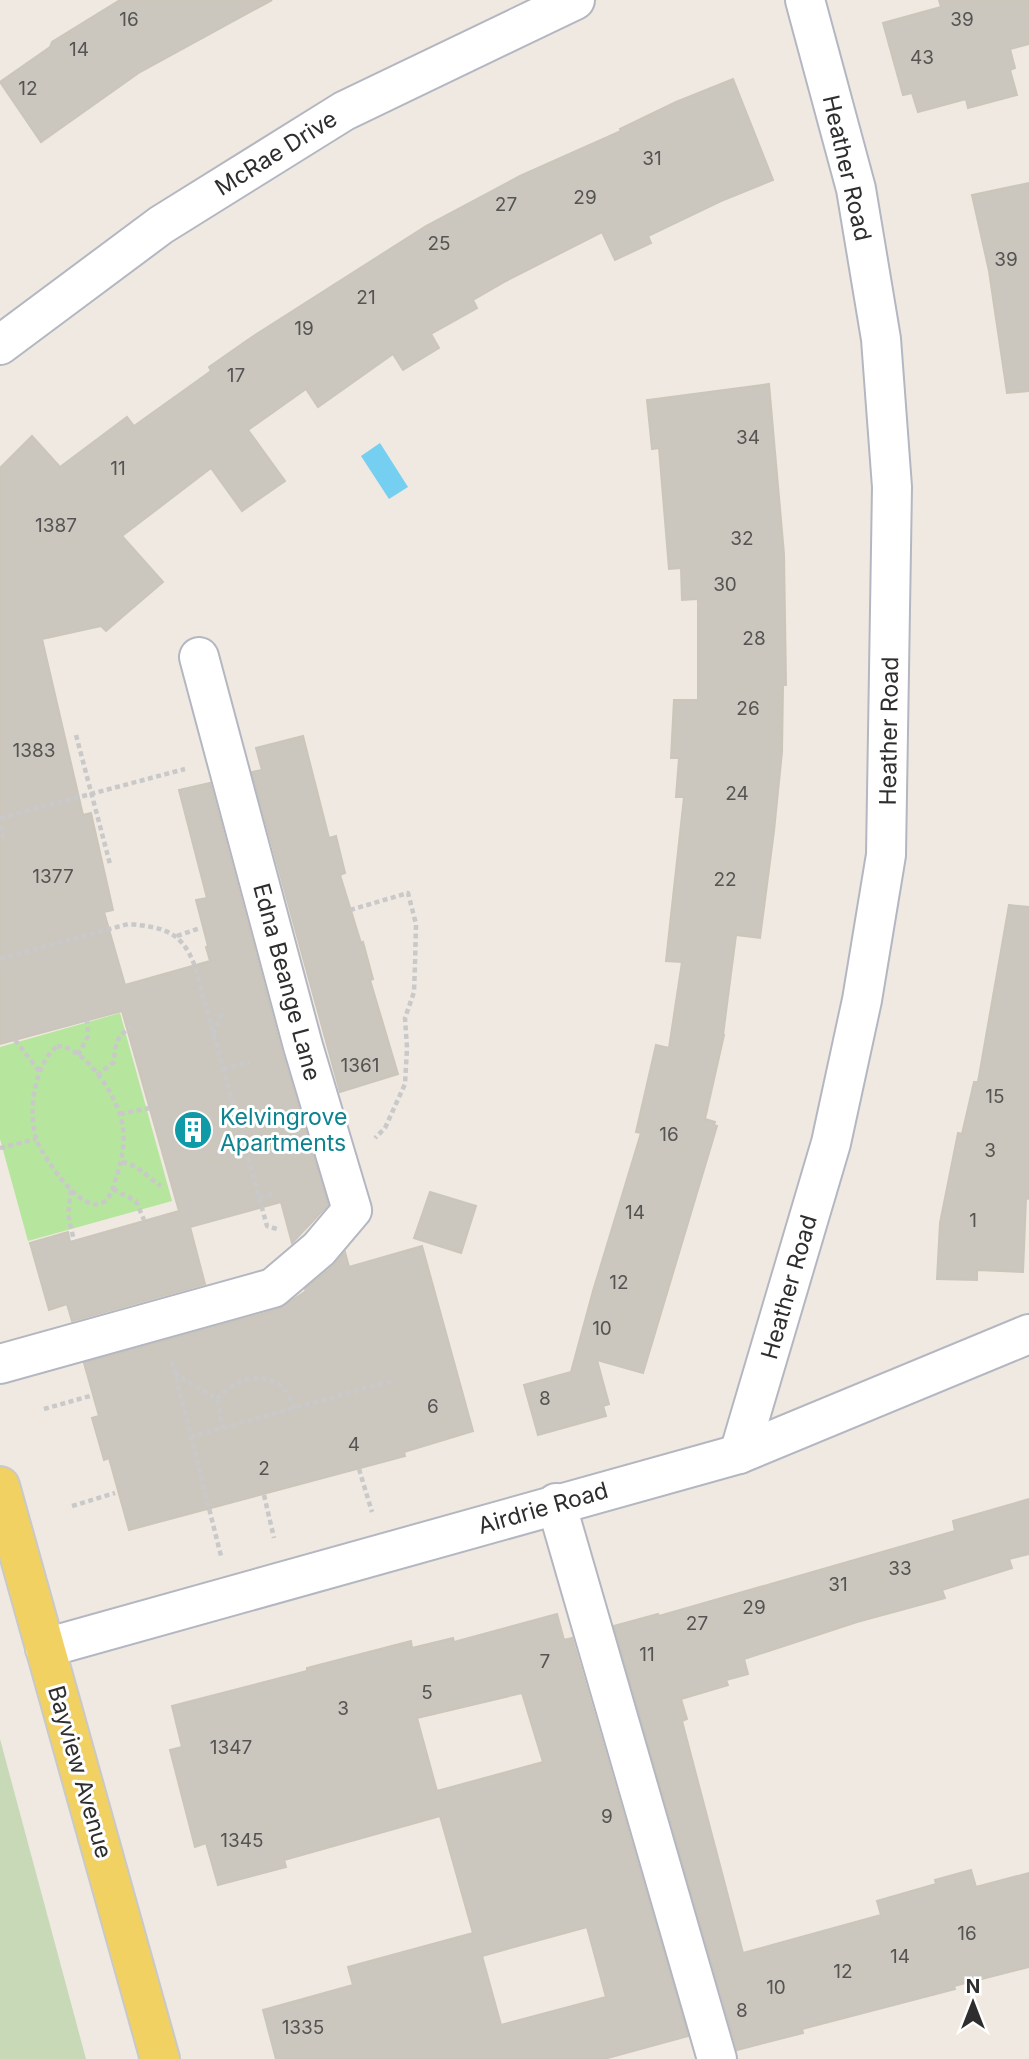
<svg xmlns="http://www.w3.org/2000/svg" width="1029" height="2059" viewBox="0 0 1029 2059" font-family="Inter,sans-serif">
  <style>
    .green { fill: #b6e59e }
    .cemetery { fill: #c8d9b8 }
    .water { fill: #75cff0 }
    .building { fill: #cbc7bf; stroke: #cbc5ba; stroke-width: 2; fill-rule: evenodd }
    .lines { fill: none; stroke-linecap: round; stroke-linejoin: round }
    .minor-casing { stroke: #b4b7c1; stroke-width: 42 }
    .major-casing { stroke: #c9c9c9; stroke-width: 42 }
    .path { stroke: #c9c9c9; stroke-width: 4.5; stroke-dasharray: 5 3.5; stroke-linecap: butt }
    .minor { stroke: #fff; stroke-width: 38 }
    .major { stroke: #f2d163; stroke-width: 38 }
    .labels { text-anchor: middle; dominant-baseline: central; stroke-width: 6; stroke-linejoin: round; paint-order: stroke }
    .number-label { font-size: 19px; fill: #555452 }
    .street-label { font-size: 23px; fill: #2e2e2e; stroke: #fff }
    .culture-label { font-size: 23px; fill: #0d838f; stroke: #fff; text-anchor: start }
  </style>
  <rect width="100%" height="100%" fill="#efe9e1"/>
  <!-- green -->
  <path class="green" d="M120,1013L172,1201L28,1241L0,1139V1047Z"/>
  <!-- cemetery -->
  <path class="cemetery" d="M0,1739L86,2059H0Z"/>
  <!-- water -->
  <path class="water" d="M380,443L408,487L389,499L361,456Z"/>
  <!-- building -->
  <g class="building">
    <path d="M120,0H272L140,72L41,142L0,82L50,47L52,42Z"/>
    <path d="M939,0H1029V44L1010,49L1015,68L1010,70L1017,95L968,108L966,99L918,112L912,93L903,95L883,23L941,7Z"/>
    <path d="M733,79L773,180L721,201L648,236L651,243L615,260L602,232L506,281L473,300L477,308L431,334L439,348L403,370L393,354L318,407L306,389L248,430L285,481L242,511L211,468L122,536L163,582L106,631L101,626L42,639L83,815L91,813L113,910L104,912L125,985L210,961L206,947L208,946L196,900L207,898L179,790L210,783L282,1052L328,1205L292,1243L281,1202L190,1227L205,1284L72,1321L67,1304L49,1310L30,1243L68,1232L70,1242L179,1211L122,1011L0,1044V468L32,436L60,467L127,417L134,426L211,371L209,367L249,339L426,226L520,176L621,131L620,129L676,102Z"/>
    <path d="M1029,183V391L1007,393L989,271L972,195Z"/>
    <path d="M769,384L784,554L786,685H783L782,752L774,831L760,938L736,935L723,1035H724L705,1119L715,1122L714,1125L717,1126L643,1373L597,1360L609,1404L603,1406L606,1416L538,1435L524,1385L571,1372L593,1291L641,1133L636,1132L656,1045L669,1048L682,962L666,961L684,797H676L679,758H671L674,700H698V599L682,600L681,568L669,569L659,448L652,449L647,400Z"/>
    <path d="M303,736L329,838L336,836L345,873L340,875L361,943L363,942L373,979L370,980L398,1074L340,1092L252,772L262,770L256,748Z"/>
    <path d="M1009,905L1029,907V1199L1026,1198L1023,1272L977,1270V1280L937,1279L940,1223L958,1133L962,1134L974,1082H978Z"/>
    <path d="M430,1192L476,1206L461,1253L414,1238Z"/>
    <path d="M422,1246L473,1431L404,1452L405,1456L129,1530L109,1458L104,1460L92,1418L99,1416L84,1363L279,1309L306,1291L305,1289L333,1266L345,1252L349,1267Z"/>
    <path d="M1029,1499V1554L1009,1559L1012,1568L942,1590L945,1598L857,1622L744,1659L748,1674L726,1680L728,1685L681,1699L687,1719L682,1721L743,1953L881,1915L877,1901L936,1884L935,1880L971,1870L976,1887L1029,1873V1967L954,1986L955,1989L802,2029L803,2033L737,2050L614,1626L658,1614L659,1616L955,1531L953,1521Z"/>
    <path d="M557,1614L564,1640L572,1638L688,2036L604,2059H276L263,2010L353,1985L348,1967L473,1933L440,1816L284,1860L286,1867L218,1885L206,1843L195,1847L170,1750L182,1747L172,1706L307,1671V1668L411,1641L412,1648L453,1638L454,1642ZM522,1693L543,1762L437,1791L417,1718ZM587,1927L606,1997L501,2025L482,1956Z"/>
  </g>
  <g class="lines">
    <defs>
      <g id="minor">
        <path d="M0,345L161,225L344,111L575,0"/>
        <path d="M0,1364L273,1288L319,1249L352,1210L303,1046L199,657"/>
        <path d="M739,1454L831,1143L862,1000L886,855L892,487L881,339L856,189L805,0"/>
        <path d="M556,1503L717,2059"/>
        <path d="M45,1648L739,1454L1029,1334"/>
      </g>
      <path id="major" d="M0,1486L160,2059"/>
    </defs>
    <!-- minor casing -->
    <use href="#minor" class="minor-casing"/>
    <!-- major casing -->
    <use href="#major" class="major-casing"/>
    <!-- path -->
    <g class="path">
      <path d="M76,735L110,864"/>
      <path d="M0,818L185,769"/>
      <path d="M0,826L4,840"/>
      <path d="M350,910L408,893L416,924L415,965L414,992L405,1018L407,1048L405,1084L385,1128L375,1138"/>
      <path d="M177,936L200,928"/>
      <path d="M0,959L128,924C161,927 181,930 194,964L267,1226L277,1229"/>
      <path d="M213,1034L224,1010"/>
      <path d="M15,1040L39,1071"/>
      <path d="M57,1046C86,1046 121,1102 123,1128C125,1146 121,1164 115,1181C113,1189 110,1199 102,1203C80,1213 44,1158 37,1141C27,1113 34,1065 57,1046Z"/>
      <path d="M78,1055L88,1036L87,1020"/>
      <path d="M223,1069L250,1062"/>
      <path d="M97,1075L114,1062C115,1045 116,1036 131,1027"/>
      <path d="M120,1114L150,1108"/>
      <path d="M0,1148L36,1139"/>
      <path d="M122,1162C141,1166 145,1176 161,1186"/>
      <path d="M113,1189L136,1201L144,1220"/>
      <path d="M71,1190L68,1214L74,1241"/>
      <path d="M259,1197L277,1193"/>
      <path d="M172,1361L221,1556"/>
      <path d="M174,1373L217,1399L223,1428"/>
      <path d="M217,1399C233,1381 257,1370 280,1385C287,1390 291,1401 295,1409"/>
      <path d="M44,1409L90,1396"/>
      <path d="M190,1437L395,1380"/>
      <path d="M359,1469L372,1512"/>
      <path d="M264,1495L274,1538"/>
      <path d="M72,1506L115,1493"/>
    </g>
    <!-- minor -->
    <use href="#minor" class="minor"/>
    <!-- major -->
    <use href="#major" class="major"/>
  </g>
  <!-- icons -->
  <defs>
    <symbol id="building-disc" viewBox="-11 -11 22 22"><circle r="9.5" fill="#0f9aa8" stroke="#fff"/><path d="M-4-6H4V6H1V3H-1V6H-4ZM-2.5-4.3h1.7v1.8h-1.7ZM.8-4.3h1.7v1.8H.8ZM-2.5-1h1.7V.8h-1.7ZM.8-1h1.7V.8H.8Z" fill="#fff"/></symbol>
  </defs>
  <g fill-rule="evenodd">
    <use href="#building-disc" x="171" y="1108" width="44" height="44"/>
  </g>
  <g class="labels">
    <!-- number labels -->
    <g class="number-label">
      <text x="129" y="19">16</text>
      <text x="962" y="19">39</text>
      <text x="79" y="49">14</text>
      <text x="922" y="57">43</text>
      <text x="28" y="88">12</text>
      <text x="652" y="158">31</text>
      <text x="585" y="197">29</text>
      <text x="506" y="204">27</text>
      <text x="439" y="243">25</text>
      <text x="1006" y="259">39</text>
      <text x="366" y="297">21</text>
      <text x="304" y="328">19</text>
      <text x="236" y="375">17</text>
      <text x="748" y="437">34</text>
      <text x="118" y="468">11</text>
      <text x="56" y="525">1387</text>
      <text x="742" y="538">32</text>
      <text x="725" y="584">30</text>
      <text x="754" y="638">28</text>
      <text x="748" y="708">26</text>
      <text x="34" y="750">1383</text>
      <text x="737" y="793">24</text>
      <text x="53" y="876">1377</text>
      <text x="725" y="879">22</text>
      <text x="360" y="1065">1361</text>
      <text x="995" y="1096">15</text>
      <text x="669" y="1134">16</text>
      <text x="990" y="1150">3</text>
      <text x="635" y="1212">14</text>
      <text x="973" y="1220">1</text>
      <text x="619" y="1282">12</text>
      <text x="602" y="1328">10</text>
      <text x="545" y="1398">8</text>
      <text x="433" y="1406">6</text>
      <text x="354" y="1444">4</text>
      <text x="264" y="1468">2</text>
      <text x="900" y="1568">33</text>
      <text x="838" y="1584">31</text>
      <text x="754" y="1607">29</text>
      <text x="697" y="1623">27</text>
      <text x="647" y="1654">11</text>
      <text x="545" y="1661">7</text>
      <text x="427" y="1692">5</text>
      <text x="343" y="1708">3</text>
      <text x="231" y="1747">1347</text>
      <text x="607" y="1816">9</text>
      <text x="242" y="1840">1345</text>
      <text x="967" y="1933">16</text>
      <text x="900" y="1956">14</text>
      <text x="843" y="1971">12</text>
      <text x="776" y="1987">10</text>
      <text x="742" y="2010">8</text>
      <text x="303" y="2027">1335</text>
    </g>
    <!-- street labels -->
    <g class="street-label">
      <text transform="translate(276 153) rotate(-32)">McRae Drive</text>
      <text transform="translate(847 168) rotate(77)">Heather Road</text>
      <text transform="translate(889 731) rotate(-89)">Heather Road</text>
      <text transform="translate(287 982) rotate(75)">Edna Beange Lane</text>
      <text transform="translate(789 1287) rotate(-74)">Heather Road</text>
      <text transform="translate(543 1508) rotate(-16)">Airdrie Road</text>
      <text transform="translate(80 1772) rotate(74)">Bayview Avenue</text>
    </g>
    <!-- culture labels -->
    <g class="culture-label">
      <text x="220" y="1117">Kelvingrove<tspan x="220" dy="26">Apartments</tspan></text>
    </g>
  </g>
  <!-- north arrow -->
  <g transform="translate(973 2003)" stroke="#ffffff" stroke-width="5" paint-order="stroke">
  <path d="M0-5L12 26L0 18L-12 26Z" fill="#2e2e2e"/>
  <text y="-10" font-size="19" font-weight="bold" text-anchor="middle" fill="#2e2e2e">N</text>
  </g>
</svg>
